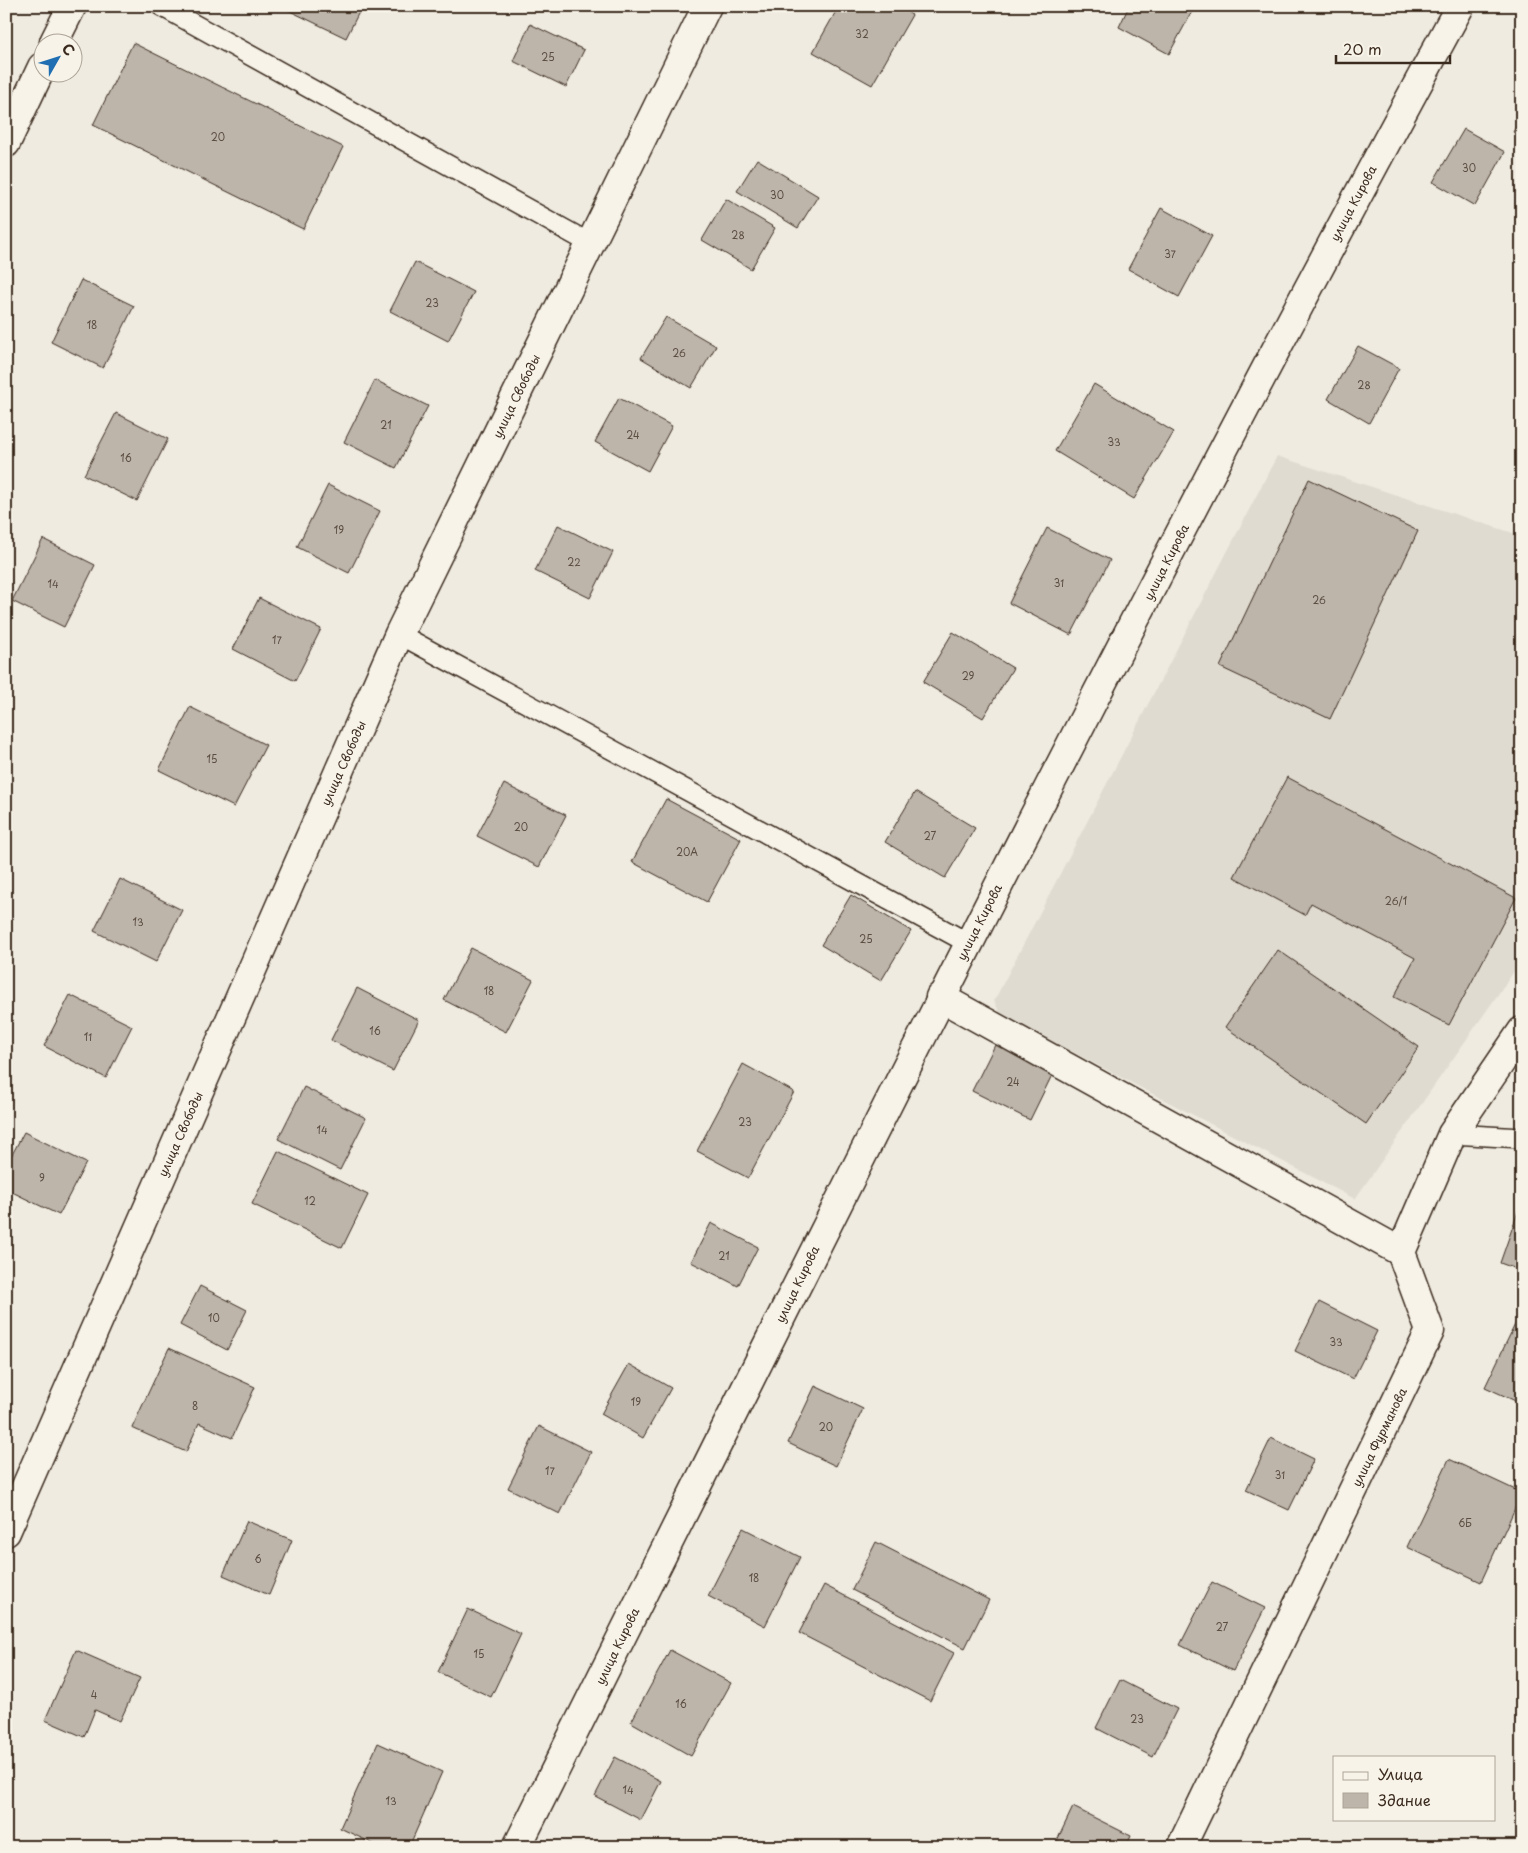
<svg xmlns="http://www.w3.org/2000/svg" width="1528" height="1853" viewBox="0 0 1528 1853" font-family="'Playpen Sans',sans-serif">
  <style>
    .built { fill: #e0dbd0 }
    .building { fill: #bdb5aa; stroke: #3b2a1e }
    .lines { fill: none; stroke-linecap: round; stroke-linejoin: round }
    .lane-casing { stroke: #3b2a1e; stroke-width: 22 }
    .street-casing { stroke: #3b2a1e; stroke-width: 31 }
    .secondary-casing { stroke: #3b2a1e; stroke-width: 31 }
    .lane { stroke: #f7f3e8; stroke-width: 19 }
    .street { stroke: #f7f3e8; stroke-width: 28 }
    .secondary { stroke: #f7f3e8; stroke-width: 28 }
    .labels { text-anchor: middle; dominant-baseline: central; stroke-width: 5; stroke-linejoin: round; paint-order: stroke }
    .number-label { font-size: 10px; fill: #5c4d41 }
    .street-label { font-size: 12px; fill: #3b2a1e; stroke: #f7f3e8 }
  </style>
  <rect width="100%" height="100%" fill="#efebe0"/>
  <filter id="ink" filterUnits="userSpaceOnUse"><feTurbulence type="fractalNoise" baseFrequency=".02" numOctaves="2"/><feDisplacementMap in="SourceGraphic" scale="10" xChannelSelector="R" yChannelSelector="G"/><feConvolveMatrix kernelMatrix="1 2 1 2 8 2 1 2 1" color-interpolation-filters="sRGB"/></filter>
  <g filter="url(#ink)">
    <!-- built -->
    <path class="built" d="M1277,456L1522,536V960L1355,1199L1001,1015L994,1001Z"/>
    <!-- building -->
    <g class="building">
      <path d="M290,6H362L346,38L288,10Z"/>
      <path d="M839,6H897L912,15L872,85L813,52Z"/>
      <path d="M1129,6H1195L1169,54L1119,27Z"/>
      <path d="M530,24L584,50L566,87L513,61Z"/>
      <path d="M133,43L343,147L303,229L93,125Z"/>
      <path d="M1522,117V137L1513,132Z"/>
      <path d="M1464,129L1505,152L1475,206L1433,182Z"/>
      <path d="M757,159L818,196L798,228L737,191Z"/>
      <path d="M726,199L775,228L751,269L702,240Z"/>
      <path d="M1161,208L1212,236L1179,297L1128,269Z"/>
      <path d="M415,262L474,292L448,341L390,311Z"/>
      <path d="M81,280L134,306L103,368L51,342Z"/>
      <path d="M666,317L716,346L691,388L641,358Z"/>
      <path d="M1358,346L1399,368L1369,423L1328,399Z"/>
      <path d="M375,380L428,406L396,468L344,442Z"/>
      <path d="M1094,384L1174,432L1134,499L1055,451Z"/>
      <path d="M619,398L672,426L648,471L595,442Z"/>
      <path d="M116,413L168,439L137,501L84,475Z"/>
      <path d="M1309,479L1418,531L1330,719L1220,667Z"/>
      <path d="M328,485L380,511L349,573L297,547Z"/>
      <path d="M558,525L613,552L590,598L535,571Z"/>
      <path d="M1047,528L1110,560L1071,635L1009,603Z"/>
      <path d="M43,539L95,565L64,627L12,601Z"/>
      <path d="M259,598L321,629L295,681L233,649Z"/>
      <path d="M953,632L1013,668L983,718L923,682Z"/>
      <path d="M190,707L266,745L234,807L159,770Z"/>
      <path d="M1287,777L1516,898L1449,1025L1394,997L1415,958L1311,903L1305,915L1234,877Z"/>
      <path d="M504,784L566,815L539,867L477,836Z"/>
      <path d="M915,792L975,828L945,878L885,842Z"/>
      <path d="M666,799L741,839L707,902L632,862Z"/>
      <path d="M120,879L182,910L156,962L94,931Z"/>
      <path d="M851,895L911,931L881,981L821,945Z"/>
      <path d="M471,948L533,980L506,1032L444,1000Z"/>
      <path d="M1278,950L1419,1047L1366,1124L1225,1027Z"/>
      <path d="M357,988L419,1020L393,1071L331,1040Z"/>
      <path d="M70,995L132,1026L106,1078L44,1046Z"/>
      <path d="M996,1043L1054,1071L1030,1120L972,1091Z"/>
      <path d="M743,1064L794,1092L748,1178L697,1151Z"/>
      <path d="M304,1087L366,1118L340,1170L278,1139Z"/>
      <path d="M24,1132L86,1163L59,1215L6,1189V1166Z"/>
      <path d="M278,1151L368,1195L342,1248L252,1204Z"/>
      <path d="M1522,1200V1271L1500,1263Z"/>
      <path d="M711,1223L758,1247L738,1286L691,1262Z"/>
      <path d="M200,1286L247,1310L227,1350L180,1325Z"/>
      <path d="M1319,1302L1377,1331L1353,1379L1295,1351Z"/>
      <path d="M1520,1314L1522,1315V1404L1485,1387Z"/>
      <path d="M169,1348L255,1387L232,1438L199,1423L186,1452L132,1428Z"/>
      <path d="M629,1364L671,1388L643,1438L601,1414Z"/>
      <path d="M815,1386L863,1409L836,1466L788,1443Z"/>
      <path d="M539,1426L591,1452L560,1514L508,1488Z"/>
      <path d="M1271,1438L1314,1459L1289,1510L1246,1490Z"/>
      <path d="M1449,1459L1522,1493L1481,1582L1407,1547Z"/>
      <path d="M247,1521L292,1540L269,1595L223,1575Z"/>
      <path d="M743,1528L800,1557L765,1626L708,1596Z"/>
      <path d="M876,1542L989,1600L965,1648L852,1590Z"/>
      <path d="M1212,1582L1265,1608L1233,1671L1180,1645Z"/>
      <path d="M824,1585L954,1653L930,1701L799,1633Z"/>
      <path d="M468,1609L521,1634L491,1697L438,1672Z"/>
      <path d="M76,1650L140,1678L120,1721L95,1710L84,1737L45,1720Z"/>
      <path d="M670,1650L731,1683L691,1756L631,1722Z"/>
      <path d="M1120,1680L1177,1709L1153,1757L1096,1728Z"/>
      <path d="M378,1743L442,1772L409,1847H380L340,1828Z"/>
      <path d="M615,1757L661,1781L641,1820L595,1796Z"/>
      <path d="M1073,1807L1131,1836L1126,1847H1054Z"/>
    </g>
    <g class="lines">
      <defs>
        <g id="lane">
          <path d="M161,6L591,244"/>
          <path d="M399,634L968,943"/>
          <path d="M1452,1134L1522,1138"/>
        </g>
        <g id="street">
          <path d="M54,42L72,6"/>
          <path d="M6,143L42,67"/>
          <path d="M940,997L1401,1252"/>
          <path d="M6,1532L399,634L707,6"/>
          <path d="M1181,1847L1430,1331L1401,1252L1452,1134L1522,1031"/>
        </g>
        <path id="secondary" d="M517,1847C824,1230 1130,612 1460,6"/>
      </defs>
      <!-- lane casing -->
      <use href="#lane" class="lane-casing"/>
      <!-- street casing -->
      <use href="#street" class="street-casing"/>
      <!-- secondary casing -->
      <use href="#secondary" class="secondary-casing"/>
      <!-- lane -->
      <use href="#lane" class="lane"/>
      <!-- street -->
      <use href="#street" class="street"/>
      <!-- secondary -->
      <use href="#secondary" class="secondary"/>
    </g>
  </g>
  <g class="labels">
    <!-- number labels -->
    <g class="number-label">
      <text x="862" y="33">32</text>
      <text x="548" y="56">25</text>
      <text x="218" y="136">20</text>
      <text x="1469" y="167">30</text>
      <text x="777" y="194">30</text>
      <text x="738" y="234">28</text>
      <text x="1170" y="253">37</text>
      <text x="432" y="302">23</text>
      <text x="92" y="324">18</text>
      <text x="679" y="352">26</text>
      <text x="1364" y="384">28</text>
      <text x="386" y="424">21</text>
      <text x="633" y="434">24</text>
      <text x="1114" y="441">33</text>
      <text x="126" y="457">16</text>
      <text x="339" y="529">19</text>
      <text x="574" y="561">22</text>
      <text x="1059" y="582">31</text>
      <text x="53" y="583">14</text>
      <text x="1319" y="599">26</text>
      <text x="277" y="639">17</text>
      <text x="968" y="675">29</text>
      <text x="212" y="758">15</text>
      <text x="521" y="826">20</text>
      <text x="930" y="835">27</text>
      <text x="687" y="851">20А</text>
      <text x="1396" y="900">26/1</text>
      <text x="138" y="921">13</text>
      <text x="866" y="938">25</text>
      <text x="489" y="990">18</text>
      <text x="375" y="1030">16</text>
      <text x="88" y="1036">11</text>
      <text x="1013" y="1081">24</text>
      <text x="745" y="1121">23</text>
      <text x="322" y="1129">14</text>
      <text x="42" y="1177">9</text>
      <text x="310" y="1200">12</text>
      <text x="724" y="1255">21</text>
      <text x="214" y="1317">10</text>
      <text x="1336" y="1341">33</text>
      <text x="636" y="1401">19</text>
      <text x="195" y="1405">8</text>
      <text x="826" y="1426">20</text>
      <text x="550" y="1470">17</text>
      <text x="1280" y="1474">31</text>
      <text x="1465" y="1522">6Б</text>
      <text x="258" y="1558">6</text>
      <text x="754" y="1577">18</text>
      <text x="1222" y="1626">27</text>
      <text x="479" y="1653">15</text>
      <text x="94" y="1694">4</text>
      <text x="681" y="1703">16</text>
      <text x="1137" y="1718">23</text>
      <text x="628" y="1789">14</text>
      <text x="391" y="1800">13</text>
    </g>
    <!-- street labels -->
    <g class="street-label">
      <text transform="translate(1353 203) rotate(-62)">улица Кирова</text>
      <text transform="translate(516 396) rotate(-64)">улица Свободы</text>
      <text transform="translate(1166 562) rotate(-63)">улица Кирова</text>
      <text transform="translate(343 763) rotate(-66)">улица Свободы</text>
      <text transform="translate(979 922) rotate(-63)">улица Кирова</text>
      <text transform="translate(180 1134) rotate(-66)">улица Свободы</text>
      <text transform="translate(797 1284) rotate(-64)">улица Кирова</text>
      <text transform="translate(1379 1437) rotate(-64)">улица Фурманова</text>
      <text transform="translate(617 1646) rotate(-64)">улица Кирова</text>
    </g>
  </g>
  <!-- margin -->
  <rect width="1528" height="1853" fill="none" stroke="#f7f3e8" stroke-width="25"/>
  <rect x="12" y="12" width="1503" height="1828" fill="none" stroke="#3b2a1e" stroke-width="2" filter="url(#ink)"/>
  <!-- legend -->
  <rect x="1333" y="1756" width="162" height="65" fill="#f7f3e8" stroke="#aca397"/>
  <rect x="1343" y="1772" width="25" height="8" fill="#f7f3e8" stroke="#aca397"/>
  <text x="1378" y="1780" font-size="15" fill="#3b2a1e">Улица</text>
  <rect x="1343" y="1793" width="25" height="15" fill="#bdb5aa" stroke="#aca397"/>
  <text x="1378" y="1806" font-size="15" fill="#3b2a1e">Здание</text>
  <!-- north arrow -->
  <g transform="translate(58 58) rotate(51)"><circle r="24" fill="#f7f3e8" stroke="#aca397"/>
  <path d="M0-4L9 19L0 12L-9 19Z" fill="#1f6fb2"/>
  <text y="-8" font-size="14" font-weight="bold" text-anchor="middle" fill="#3b2a1e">С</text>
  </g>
  <!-- scale -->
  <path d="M1336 55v8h114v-8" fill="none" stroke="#3b2a1e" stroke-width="2.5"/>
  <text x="1343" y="55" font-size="15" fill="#3b2a1e" stroke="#f7f3e8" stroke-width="4" paint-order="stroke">20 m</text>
</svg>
